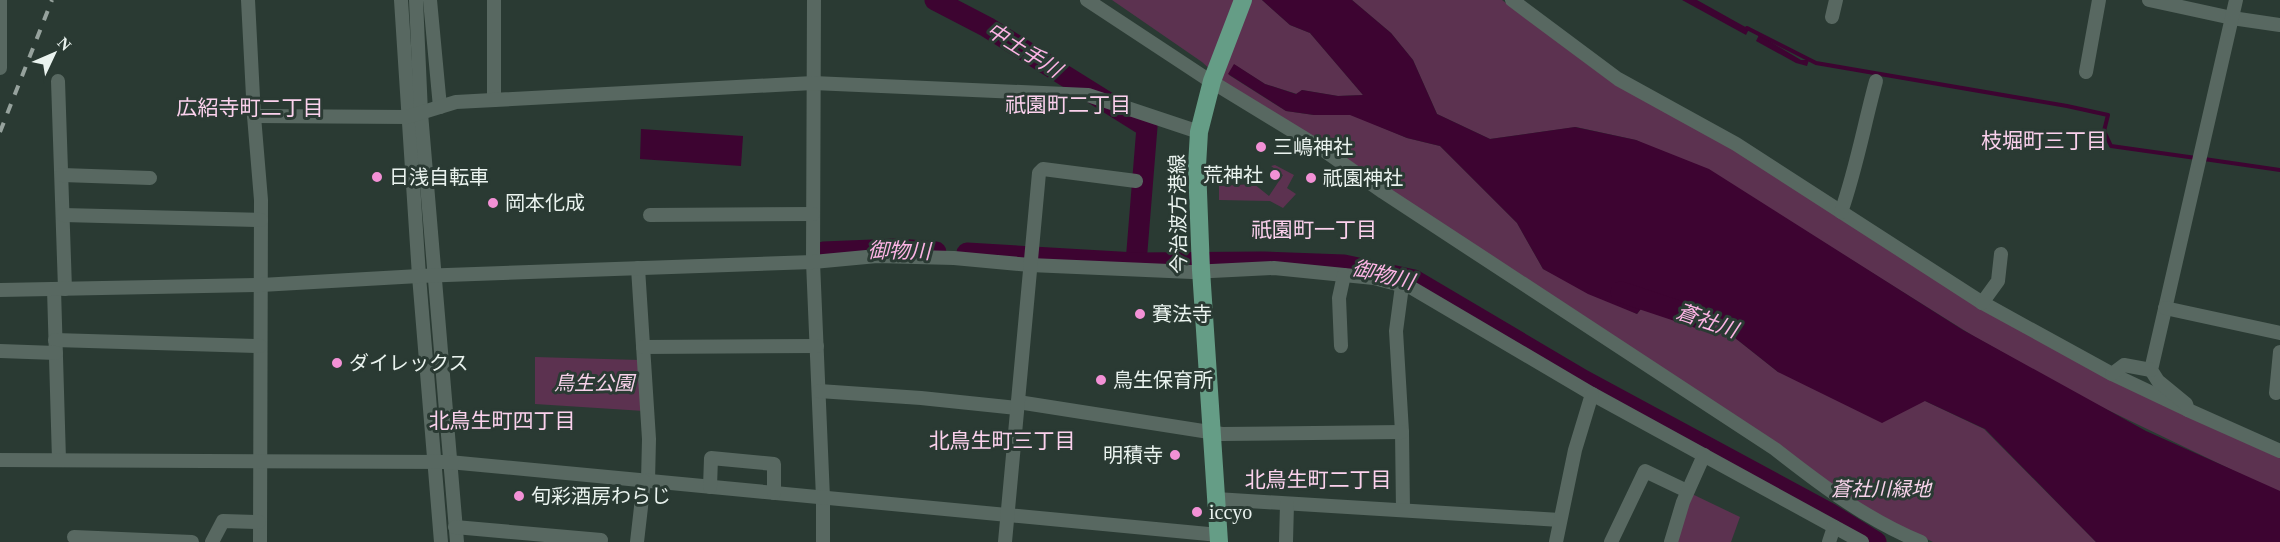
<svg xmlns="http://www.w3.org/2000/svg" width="2280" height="542" viewBox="0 0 2280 542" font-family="'Times New Roman','Noto Sans JP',serif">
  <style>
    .green { fill: #5c3250 }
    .water { fill: #3d0431 }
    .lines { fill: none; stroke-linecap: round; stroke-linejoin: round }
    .stream { stroke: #3d0431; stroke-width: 4 }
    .river { stroke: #3d0431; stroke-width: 21 }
    .minor { stroke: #586861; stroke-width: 14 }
    .major { stroke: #659d86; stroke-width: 18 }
    .rail { stroke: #96a29d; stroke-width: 4; stroke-dasharray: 10 10; stroke-linecap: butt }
    .poi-dot { fill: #f391d6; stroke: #2a3a33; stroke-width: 2 }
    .labels { text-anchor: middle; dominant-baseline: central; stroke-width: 6; stroke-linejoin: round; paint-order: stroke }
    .poi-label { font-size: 20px; fill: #eaf3ef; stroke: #2a3a33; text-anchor: start }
    .street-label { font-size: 20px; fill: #eaf3ef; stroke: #2a3a33 }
    .park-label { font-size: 20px; font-style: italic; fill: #f7d2ea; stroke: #2a3a33 }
    .water-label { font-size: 21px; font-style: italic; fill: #fdb4e5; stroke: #2a3a33 }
    .neighbourhood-label { font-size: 21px; fill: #fbd1ed; stroke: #2a3a33 }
  </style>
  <rect width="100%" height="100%" fill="#2a3a33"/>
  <!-- green -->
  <g class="green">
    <path d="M1112,0H1262L1290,25L1310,33L1363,95L1338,96L1302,90L1297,94L1265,84L1235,65L1229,75L1286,111L1314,115L1350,114L1407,138L1440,146L1517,223L1543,269L1637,314L1647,301L1720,326L1778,372L1925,401L1984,429L2096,542H1933L1873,513L1225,83L1202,62Z"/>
    <path d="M1352,0H1502L1606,78L1734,149L1946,286L2280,456V493L2087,400L1975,337L1746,194L1636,140L1576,127L1490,139L1437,114L1413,60L1391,33Z"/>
    <path d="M1275,165L1294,175L1287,188L1296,194L1283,208L1270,201L1219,200V186L1254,184L1269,196L1283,175L1271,166Z"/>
    <path d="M535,357L640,360L644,411L535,404Z"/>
    <path d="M1692,494L1740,517L1731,542H1677Z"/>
  </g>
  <!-- water -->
  <g class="water">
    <path d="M1262,0H1352L1391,33L1413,60L1437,114L1490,139L1575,127L1636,140L1709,169L1963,330L2146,431L2280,491V542H2096L1985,429L1925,401L1882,423L1778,372L1720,326L1647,301L1637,314L1588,294L1543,269L1517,223L1440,146L1407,138L1350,115H1314L1286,111L1228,74L1234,64L1265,84L1296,94L1302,90L1338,96L1363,95L1310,33L1290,25Z"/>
    <path d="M1682,0H1697L1749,29L1746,35Z"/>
    <path d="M1759,35L1801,60H1809L1807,66L1796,63L1756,41Z"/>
    <path d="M641,129L743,136L741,166L640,159Z"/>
  </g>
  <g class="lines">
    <!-- stream -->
    <g class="stream">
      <path d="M1747,28L1816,63L2067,106L2108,115L2104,131L2111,146L2196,158"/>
      <path d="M2204,159L2280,170"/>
    </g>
    <!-- river -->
    <g class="river">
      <path d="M935,0L987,27L1147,127L1136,263"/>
      <path d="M823,252L898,249L936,252"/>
      <path d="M967,253L1136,263L1263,262L1344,265L1414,280L1583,380L1829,513L1876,542"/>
      <path d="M1621,292L1702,319"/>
    </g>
    <!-- minor -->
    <g class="minor">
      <path d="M248,0L254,116L261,200L260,542"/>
      <path d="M401,0L419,276L441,542"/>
      <path d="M416,0L421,113L457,542"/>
      <path d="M430,0L440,107"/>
      <path d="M494,0V100"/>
      <path d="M814,0L813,262L823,498V542"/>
      <path d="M1087,0L1204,77L1322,149L1383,192L1775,449C1821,485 1867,520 1921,542"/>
      <path d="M1512,0L1618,79L1736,144L1981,302L2112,374L2188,410"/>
      <path d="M2149,0L2232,18L2280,25"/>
      <path d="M2236,0L2151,370L2158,381L2186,404L2188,410L2280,451"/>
      <path d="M1832,17L1836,0"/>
      <path d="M0,68V0"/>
      <path d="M2086,72L2099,0"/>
      <path d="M58,81L65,289"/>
      <path d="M254,116L407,117L456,102L813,83L1088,95L1199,132"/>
      <path d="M62,175L150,178"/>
      <path d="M1841,212C1856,170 1864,125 1876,81"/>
      <path d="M63,215L261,220"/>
      <path d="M650,215L813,214"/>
      <path d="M638,268L649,439L648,481"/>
      <path d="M1402,286L1396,331L1402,432L1403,510"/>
      <path d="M54,289L59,460"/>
      <path d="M0,290L261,285L419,276L813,262L877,256L954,258L1030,265L1192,272L1274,268L1374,278L1412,288L1592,394L1862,542"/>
      <path d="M1982,303L1998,281L2001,254"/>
      <path d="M2165,308L2280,333"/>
      <path d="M55,340L260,346"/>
      <path d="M1341,346L1339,298L1344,275"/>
      <path d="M643,347L817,346"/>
      <path d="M0,351L56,353"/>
      <path d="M2112,374L2124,365L2151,370"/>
      <path d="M819,391L921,398L1017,408"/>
      <path d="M2276,393L2280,352"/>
      <path d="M1018,402L1222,434L1402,432"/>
      <path d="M0,460L449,462L1219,535"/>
      <path d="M710,487L711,458L774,464V493"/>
      <path d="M1216,499L1560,520"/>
      <path d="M455,527L601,540"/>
      <path d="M74,537L192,542"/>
      <path d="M212,542L223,521L259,522"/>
      <path d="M637,542L644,481"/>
      <path d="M1005,542L1039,173L1043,169L1136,181"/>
      <path d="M1286,542L1287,504"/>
      <path d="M1556,542L1575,450L1592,394"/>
      <path d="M1611,542L1645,471L1687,491"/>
      <path d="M1671,542L1683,502L1704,455"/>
      <path d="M1829,542L1834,527"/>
    </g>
    <!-- major -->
    <path class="major" d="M1219,542L1201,270L1197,166L1199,132L1212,81L1243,0"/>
    <!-- rail -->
    <path class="rail" d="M0,132L52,0"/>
  </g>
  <!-- markers -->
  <g class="poi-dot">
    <circle cx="1261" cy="147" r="6"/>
    <circle cx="1275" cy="175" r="6"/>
    <circle cx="377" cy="177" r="6"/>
    <circle cx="1311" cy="178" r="6"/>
    <circle cx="493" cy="203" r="6"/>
    <circle cx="1140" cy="314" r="6"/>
    <circle cx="337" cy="363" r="6"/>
    <circle cx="1101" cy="380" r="6"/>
    <circle cx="1175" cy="455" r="6"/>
    <circle cx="519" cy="496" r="6"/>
    <circle cx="1197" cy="512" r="6"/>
  </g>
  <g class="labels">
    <!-- poi labels -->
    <g class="poi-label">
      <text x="1273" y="147">三嶋神社</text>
      <text x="1263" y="175" text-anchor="end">荒神社</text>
      <text x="389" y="177">日浅自転車</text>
      <text x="1323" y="178">祇園神社</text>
      <text x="505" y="203">岡本化成</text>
      <text x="1152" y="314">賽法寺</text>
      <text x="349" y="363">ダイレックス</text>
      <text x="1113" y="380">鳥生保育所</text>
      <text x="1163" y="455" text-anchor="end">明積寺</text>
      <text x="531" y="496">旬彩酒房わらじ</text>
      <text x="1209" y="512">iccyo</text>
    </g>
    <!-- street labels -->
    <g class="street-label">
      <text transform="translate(1178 214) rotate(-91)">今治波方港線</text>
    </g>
    <!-- park labels -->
    <g class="park-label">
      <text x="594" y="383">鳥生公園</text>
      <text x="1881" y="489">蒼社川緑地</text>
    </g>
    <!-- water labels -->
    <g class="water-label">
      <text transform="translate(1024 50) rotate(32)">中土手川</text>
      <text transform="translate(899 251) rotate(1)">御物川</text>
      <text transform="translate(1383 275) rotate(14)">御物川</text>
      <text transform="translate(1707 321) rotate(19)">蒼社川</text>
    </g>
    <!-- neighbourhood labels -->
    <g class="neighbourhood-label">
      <text x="1068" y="105">祇園町二丁目</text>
      <text x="250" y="108">広紹寺町二丁目</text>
      <text x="2044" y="141">枝堀町三丁目</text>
      <text x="1314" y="230">祇園町一丁目</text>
      <text x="502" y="421">北鳥生町四丁目</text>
      <text x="1002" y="441">北鳥生町三丁目</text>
      <text x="1318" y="480">北鳥生町二丁目</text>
    </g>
  </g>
  <!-- north arrow -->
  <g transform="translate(54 54) rotate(46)" stroke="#2a3a33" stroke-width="4.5" paint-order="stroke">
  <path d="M0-4.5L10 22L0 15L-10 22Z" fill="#eaf3ef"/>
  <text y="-9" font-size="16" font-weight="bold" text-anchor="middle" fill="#eaf3ef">N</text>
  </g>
</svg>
